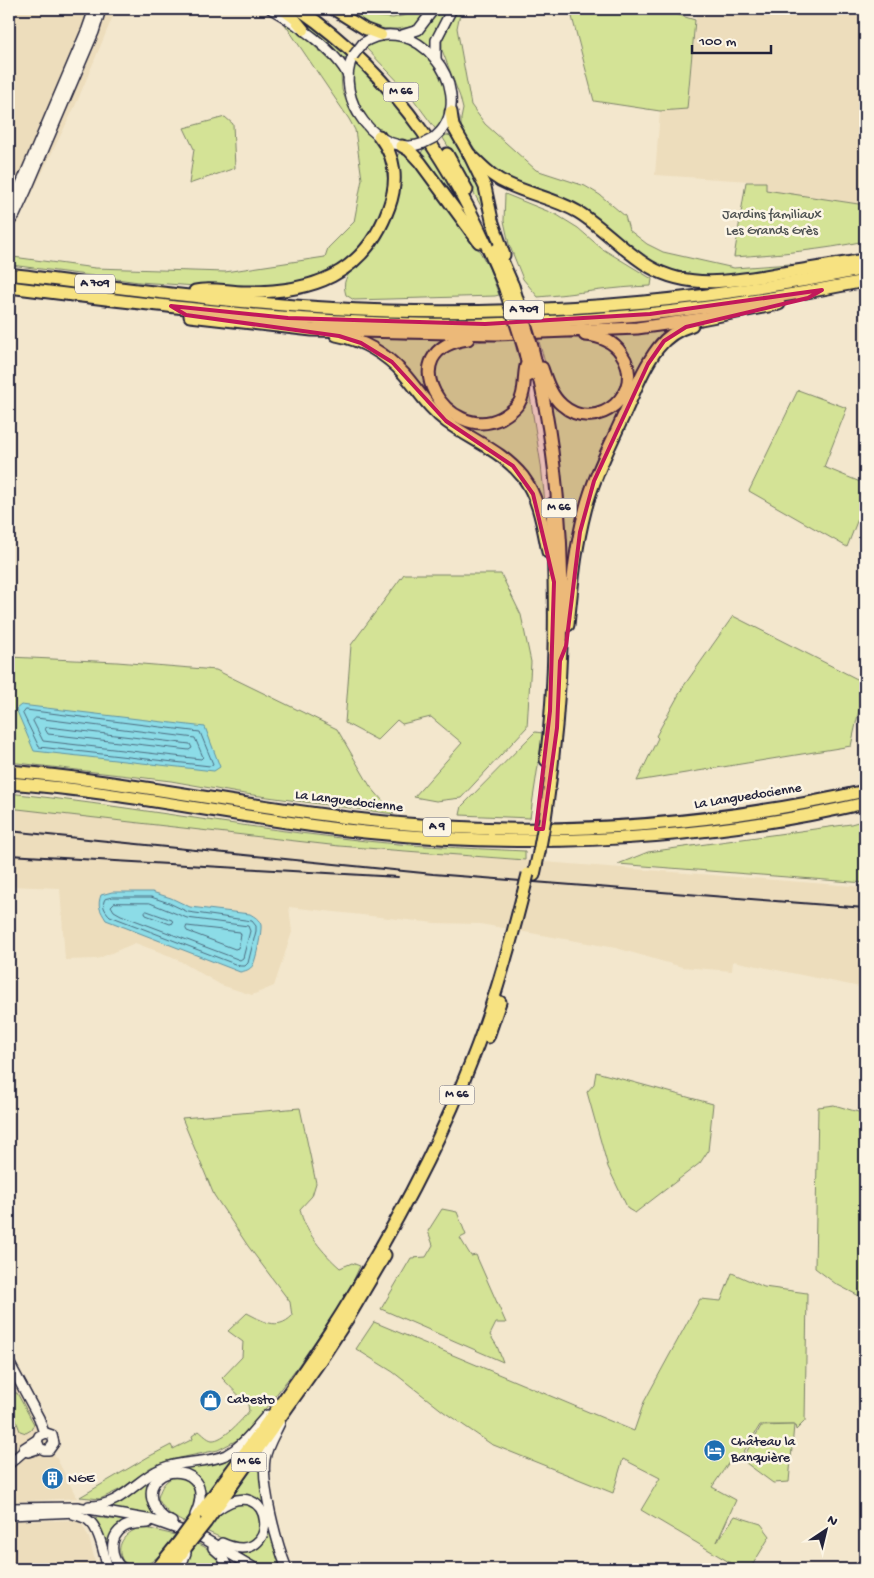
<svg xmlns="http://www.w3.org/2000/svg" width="874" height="1578" viewBox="0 0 874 1578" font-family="'Gochi Hand',sans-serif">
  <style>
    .built { fill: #edddbc }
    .green { fill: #d4e396; stroke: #7b8268 }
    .water { fill: #8cdce7; stroke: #6292a2 }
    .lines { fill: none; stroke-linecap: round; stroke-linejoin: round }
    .shore { stroke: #4c6c80; stroke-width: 1 }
    .secondary-casing { stroke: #22223b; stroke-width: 12 }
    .primary-casing { stroke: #22223b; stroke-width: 14 }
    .highway-casing { stroke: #22223b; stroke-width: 15 }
    .secondary { stroke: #fcf5e5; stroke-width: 9 }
    .primary { stroke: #f7e281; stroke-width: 10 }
    .highway { stroke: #f7e281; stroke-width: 11 }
    .rail { stroke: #22223b; stroke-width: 2 }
    .secondary-bridge-casing { stroke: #22223b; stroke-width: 12; stroke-linecap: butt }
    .highway-bridge-casing { stroke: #22223b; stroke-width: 15; stroke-linecap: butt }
    .secondary-bridge { stroke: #fcf5e5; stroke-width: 9 }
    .highway-bridge { stroke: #f7e281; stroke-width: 11 }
    .marked { fill: #c2185b; fill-opacity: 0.2; stroke: #c2185b; stroke-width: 4; stroke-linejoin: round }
    .labels { text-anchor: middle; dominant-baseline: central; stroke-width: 5; stroke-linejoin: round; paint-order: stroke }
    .shield { fill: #fcf5e5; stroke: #63616e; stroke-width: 1 }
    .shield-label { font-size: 12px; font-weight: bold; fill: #22223b }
    .park-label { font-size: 14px; fill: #4e5252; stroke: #fcf5e5 }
    .street-label { font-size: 14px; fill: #22223b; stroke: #fcf5e5 }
    .poi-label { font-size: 14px; fill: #22223b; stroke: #fcf5e5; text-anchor: start }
  </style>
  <rect width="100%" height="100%" fill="#f3e7cd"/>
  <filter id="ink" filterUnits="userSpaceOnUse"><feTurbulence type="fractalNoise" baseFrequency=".02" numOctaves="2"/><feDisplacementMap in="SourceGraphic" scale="10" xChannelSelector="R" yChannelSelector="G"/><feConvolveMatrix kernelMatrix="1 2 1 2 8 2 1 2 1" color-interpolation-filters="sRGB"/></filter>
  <g filter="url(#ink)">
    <!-- built -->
    <g class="built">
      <path d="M9,9H116L76,104L9,240Z"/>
      <path d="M697,9H865V205L765,190L766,182L655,175L660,111L687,108Z"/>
      <path d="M9,808L339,846L865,887V988L733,961L732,971L682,967L616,948L480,924L435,923L289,907L292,932L274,986L252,995L221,985L173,957L135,943L97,959L65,960L60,888L9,886Z"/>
      <path d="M9,1373L37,1420L77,1498L9,1502Z"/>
      <path d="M80,1520L89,1538L97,1569H9L10,1521Z"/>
    </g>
    <!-- green -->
    <g class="green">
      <path d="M285,9C299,9 336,43 348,53L346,59L340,58Z"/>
      <path d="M342,9H359L370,16L393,18L410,14L419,9H429L417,26L397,29L373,28Z"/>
      <path d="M438,9H449L432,50L415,35C427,30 431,19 438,9Z"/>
      <path d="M458,9H461L457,28L471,105L485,124L536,170L585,186L600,195L625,216L629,230L647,244L663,252L734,268L791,264V267L733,276L702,277L668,269L652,262L570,202L513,180L489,165L481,158L461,128V119L463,109L460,97L442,50V40Z"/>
      <path d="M570,9H659L695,20L687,109L660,111L594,101Z"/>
      <path d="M282,20L299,32L337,67L341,74L342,90L348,106L353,116L379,141L389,162L388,195L369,240L342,265L317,277L313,276L288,288L238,289L139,282L11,265L13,257L95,268L225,272L325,257L328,248L354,222L362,179L355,130L349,119Z"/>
      <path d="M384,39C390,39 398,39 403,41C428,49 449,79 448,105C447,114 440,123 437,131L408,92L365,47Z"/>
      <path d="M355,60L390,97L422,140C414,141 407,143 399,140C374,134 351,106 351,79C352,73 354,66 355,60Z"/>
      <path d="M225,117L233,124L235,168L189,184L194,149L184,128Z"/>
      <path d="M446,135L453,136L472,165L492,227L456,159L443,138Z"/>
      <path d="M429,148L472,225L420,156L423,149Z"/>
      <path d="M401,151L407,154L469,232L489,268L499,295L495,296L354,300L346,295C342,282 346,276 355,267L399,178L397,156Z"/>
      <path d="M746,182H766V190L865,205V241C822,250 778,254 734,257Z"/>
      <path d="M505,194L557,215L578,228L601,248L652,279L651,286C613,287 576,294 538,297L523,279L509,244L504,221Z"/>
      <path d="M676,327L666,334L590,485L565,617V504L550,396L599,418L632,377L605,334Z"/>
      <path d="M364,337L408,339L453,338L427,378C435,388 455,417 464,423C480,433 508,425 520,411C525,405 527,398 529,390L541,465L547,521L532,485L450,420L364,339Z"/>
      <path d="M538,338C559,338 603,335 616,353C620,358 623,367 625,374L617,397L597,410H582L565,403L558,394L550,380Z"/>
      <path d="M514,340C516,350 521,362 522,373C522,381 520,388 517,396C515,398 514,404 512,406C510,408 505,410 502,412C473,428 431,403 435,369C436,362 438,354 445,350C465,340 492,341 514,340Z"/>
      <path d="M798,390L847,408L824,467L865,484V501L847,547L749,491Z"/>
      <path d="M404,574H501L521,615L531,662L527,727L461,798L436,801L414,797L462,743L431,717L402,724L397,720L377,740L345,723L351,645Z"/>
      <path d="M733,616L865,683L851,746L637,781L658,738L656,736L683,687Z"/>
      <path d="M9,657L117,662L216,670L337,729L370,786L394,814L238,793L171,781L9,762Z"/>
      <path d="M535,732L543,733L530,818L460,815L462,806Z"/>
      <path d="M9,793C120,805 229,825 340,838C402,846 463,848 525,851V860L339,846L9,808Z"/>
      <path d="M865,820V883L618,864L648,852L851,824Z"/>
      <path d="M596,1072L713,1104L708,1151L700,1163L635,1213L628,1209L608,1167L587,1092L594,1084Z"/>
      <path d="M834,1105L865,1114V1299L836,1284L815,1268L818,1107Z"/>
      <path d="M300,1108L316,1183L312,1196L300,1209C304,1231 324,1254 340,1268L352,1263L360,1266L347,1295L298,1366L253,1425L237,1440L218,1450L170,1460L151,1467L121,1489L100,1499L80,1497L148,1457L171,1445L173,1449L193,1439L192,1436L199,1431C203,1434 207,1439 212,1440C223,1441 242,1420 249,1411L248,1405L222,1378L242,1357L243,1342L228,1331L247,1313C263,1321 277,1331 292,1316L290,1302L248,1246L214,1195L182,1118Z"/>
      <path d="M442,1209L457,1212L466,1235L460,1238L471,1256L476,1255L506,1323H496L490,1335L497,1346L503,1362L381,1309L411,1258L426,1257L433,1245L428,1231Z"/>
      <path d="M732,1273L764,1287L807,1293L805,1421L796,1430L795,1425H760L740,1458L734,1455L712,1487L736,1500L717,1542L735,1516L761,1524L770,1536L750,1569H741L641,1510L660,1478L623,1459L613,1493L491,1444L444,1412L393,1372L356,1349L374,1322L634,1431L644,1402L700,1299L721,1301Z"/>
      <path d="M13,1393H17L34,1424L31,1430L26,1433L20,1431L14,1415L9,1413V1395Z"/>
      <path d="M794,1425L789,1482L773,1483L742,1460L761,1426Z"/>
      <path d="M243,1448L204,1501L203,1483L191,1471L180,1468C203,1465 224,1463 243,1448Z"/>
      <path d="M262,1455L283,1569H266L238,1552C287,1547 271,1487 233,1496Z"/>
      <path d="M177,1476H184L195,1489C195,1500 195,1517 183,1522C171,1516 163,1509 158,1498C161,1486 166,1479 177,1476Z"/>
      <path d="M154,1477C144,1496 145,1501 159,1518L109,1507L127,1499Z"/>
      <path d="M245,1502L258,1511L262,1527L254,1541L237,1545L206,1531C219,1514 224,1508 245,1502Z"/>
      <path d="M92,1517L129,1521L117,1527L114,1531L113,1563L117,1569H114C107,1551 106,1532 92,1517Z"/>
      <path d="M139,1528H146L175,1535C163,1551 146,1578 123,1561C114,1546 125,1533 139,1528Z"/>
      <path d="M199,1544C211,1550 218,1557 223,1569H186C186,1560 191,1552 196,1545Z"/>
    </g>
    <!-- water -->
    <g class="water">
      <path d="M21,705L205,727L220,767L214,771L34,751L16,709Z"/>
      <path d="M112,892H152L171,898L190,907L250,914C255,917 259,919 261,925C262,931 256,959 253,965C250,970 245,971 240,972L106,920C100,910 97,906 101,895Z"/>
    </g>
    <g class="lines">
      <!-- shore -->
      <g class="shore">
        <path d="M26,710L200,732L213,764L210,766L39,747L23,714Z"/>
        <path d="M36,718L195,738L203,757L201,759L43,741L33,721Z"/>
        <path d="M48,727L190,744L192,748L189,750L48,734L45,729Z"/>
        <path d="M113,897H151L169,903L188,912L252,921L256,926V931L248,963L245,966H240L110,916C105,911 101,905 105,899Z"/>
        <path d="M150,903L187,918L248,926L250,931L243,958L240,960L121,915L114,911L111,906L114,903Z"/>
        <path d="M147,911L172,920L173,923L170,924L146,915L145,913Z"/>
        <path d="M187,926L240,932L241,935L238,948L235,949L187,931L186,929Z"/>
      </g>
      <defs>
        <g id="secondary">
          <path d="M271,9C294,22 337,51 348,76"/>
          <path d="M402,35L418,30L434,9"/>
          <path d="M363,43C414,10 476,86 441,131"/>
          <path d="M353,56C333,98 378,160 424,143"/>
          <path d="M436,60V40L452,9"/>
          <path d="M9,212L87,29L94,9"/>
          <path d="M9,223L15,215L27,189L94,32L101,9"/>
          <path d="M9,1362L39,1418L44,1433"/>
          <path d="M280,1423C275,1434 267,1446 265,1459C261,1485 277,1544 287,1569"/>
          <path d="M24,1451L28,1452L40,1448L44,1450H49L54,1443L52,1435L46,1433L39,1436L37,1441L40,1448"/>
          <path d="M9,1464L24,1451V1448L38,1439"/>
          <path d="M89,1506C123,1506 135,1479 163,1468C183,1460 206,1464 226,1455C244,1445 254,1429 267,1415"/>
          <path d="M9,1508L77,1507L152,1520L203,1538L256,1569"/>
          <path d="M217,1510C275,1467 284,1571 222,1543"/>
          <path d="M73,1514C78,1516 84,1517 88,1520C100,1528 104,1556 108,1569"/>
          <path d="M9,1515L78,1512"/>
          <path d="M172,1522C162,1518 155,1510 152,1500C143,1461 220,1461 195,1515"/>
          <path d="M213,1548L222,1556L228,1569"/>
          <path d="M123,1569C110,1559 108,1537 124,1527C131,1523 140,1524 148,1523"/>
          <path d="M180,1569L186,1553"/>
        </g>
        <g id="primary">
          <path d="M282,9L295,19L304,30"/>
          <path d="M333,9L365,29L381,35"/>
        </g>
        <g id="highway">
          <path d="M299,9C400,79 459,174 504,286"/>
          <path d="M451,112L453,126L469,154L485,187L492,220L504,255"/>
          <path d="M402,146L409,150L420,162L479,242"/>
          <path d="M447,154L467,190"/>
          <path d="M469,154C482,165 492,178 508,184C531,195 556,199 578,212C604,228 624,252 650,267C691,291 739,280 783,273C811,269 838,264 865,260"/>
          <path d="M497,249L513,286"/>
          <path d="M9,274C135,290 261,307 388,311C548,315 708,301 865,269"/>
          <path d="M9,287C167,307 327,327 487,324C614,321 741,306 865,281"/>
          <path d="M195,291C209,287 229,292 244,292C311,293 364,276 389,207C398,182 396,157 379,136"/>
          <path d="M190,316L312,330L496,334L637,328L701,319L779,304"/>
          <path d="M336,335C362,340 386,354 404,374C418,390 429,409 447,422C473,441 502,451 523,477C539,498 543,527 548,552"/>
          <path d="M468,339C389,349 447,445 501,418C508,414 514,410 519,403C526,392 523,378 526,366"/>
          <path d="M532,347C571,502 568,661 545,819"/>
          <path d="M524,348L530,375"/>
          <path d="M542,368C546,380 551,396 562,405C597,436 648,391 621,353C613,341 600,336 585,335"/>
          <path d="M568,625C572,587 575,549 585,511C593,479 608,450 622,419C633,396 642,369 658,348C667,336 679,329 692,325"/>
          <path d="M546,760C557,678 555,587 552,504"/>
          <path d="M9,771C129,781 246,807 365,820C533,839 701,828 865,791"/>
          <path d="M9,783C129,792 246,820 365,832C532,849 702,841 865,803"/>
          <path d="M534,875L539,852"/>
          <path d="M488,1037L500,1002"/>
          <path d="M195,1520C245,1452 297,1385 342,1313C392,1232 439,1146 473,1057C494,1004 509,949 523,894"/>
          <path d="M206,1522L318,1364L348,1318L385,1255"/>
          <path d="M157,1569L178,1543"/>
          <path d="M170,1569L187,1546"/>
        </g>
      </defs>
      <!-- secondary casing -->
      <use href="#secondary" class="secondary-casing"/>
      <!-- primary casing -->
      <use href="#primary" class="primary-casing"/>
      <!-- highway casing -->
      <use href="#highway" class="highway-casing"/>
      <!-- secondary -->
      <use href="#secondary" class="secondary"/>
      <!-- primary -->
      <use href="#primary" class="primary"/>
      <!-- highway -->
      <use href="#highway" class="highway"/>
      <!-- rail -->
      <g class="rail">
        <path d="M9,831L433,874L865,908"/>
        <path d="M9,855L398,877"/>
      </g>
      <defs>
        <g id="secondary-bridge">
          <path d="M353,56L363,43"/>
          <path d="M424,143L434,138L441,131"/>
        </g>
        <g id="highway-bridge">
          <path d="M504,286L524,348"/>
          <path d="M513,286L532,347"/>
          <path d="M539,852L545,819"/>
          <path d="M523,894L528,874"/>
          <path d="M178,1543L195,1520"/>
          <path d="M187,1546L206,1522"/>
        </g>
      </defs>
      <!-- secondary-bridge casing -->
      <use href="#secondary-bridge" class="secondary-bridge-casing"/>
      <!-- highway-bridge casing -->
      <use href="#highway-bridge" class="highway-bridge-casing"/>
      <!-- secondary-bridge -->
      <use href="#secondary-bridge" class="secondary-bridge"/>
      <!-- highway-bridge -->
      <use href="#highway-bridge" class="highway-bridge"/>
    </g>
  </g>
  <!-- marked area -->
  <path class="marked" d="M822,290L808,298L686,327L664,341L648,364L594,481L580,532L566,646L560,661L557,728L543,829H536L550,711L554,582L533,494L513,466L446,421L392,362L361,343L339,336L186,315L171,306L288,318L485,324L650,314Z"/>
  <!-- icons -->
  <defs>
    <symbol id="shop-disc" viewBox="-11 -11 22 22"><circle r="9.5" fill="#1f6fb2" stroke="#fcf5e5"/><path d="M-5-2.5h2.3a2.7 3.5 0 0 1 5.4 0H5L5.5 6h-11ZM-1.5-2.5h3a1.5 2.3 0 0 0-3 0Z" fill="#fff"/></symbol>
    <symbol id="hotel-disc" viewBox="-11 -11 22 22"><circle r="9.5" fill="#1f6fb2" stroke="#fcf5e5"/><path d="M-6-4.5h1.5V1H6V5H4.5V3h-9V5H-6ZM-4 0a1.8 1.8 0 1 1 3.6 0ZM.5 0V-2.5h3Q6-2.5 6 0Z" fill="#fff"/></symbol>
    <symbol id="building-disc" viewBox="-11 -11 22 22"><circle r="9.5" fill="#1f6fb2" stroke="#fcf5e5"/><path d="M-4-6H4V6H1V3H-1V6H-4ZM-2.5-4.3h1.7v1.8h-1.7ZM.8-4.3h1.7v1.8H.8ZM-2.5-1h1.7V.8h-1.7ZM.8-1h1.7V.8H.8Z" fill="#fff"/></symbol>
  </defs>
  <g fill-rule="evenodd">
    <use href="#shop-disc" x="198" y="1388" width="25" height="25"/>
    <use href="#hotel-disc" x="702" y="1438" width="25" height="25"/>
    <use href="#building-disc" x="40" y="1466" width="25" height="25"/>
  </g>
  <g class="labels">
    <!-- shield labels -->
    <g class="shield">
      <rect x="383.5" y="82.5" width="35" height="19" rx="4"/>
      <rect x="75" y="274.5" width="40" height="19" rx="4"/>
      <rect x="504" y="300.5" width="40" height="19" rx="4"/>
      <rect x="541.5" y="498.5" width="35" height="19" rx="4"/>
      <rect x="423" y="817.5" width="28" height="19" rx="4"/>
      <rect x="439.5" y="1085.5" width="35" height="19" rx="4"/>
      <rect x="231.5" y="1452.5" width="35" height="19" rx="4"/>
    </g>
    <g class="shield-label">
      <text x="401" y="92">M 66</text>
      <text x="95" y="284">A 709</text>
      <text x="524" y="310">A 709</text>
      <text x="559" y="508">M 66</text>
      <text x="437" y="827">A 9</text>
      <text x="457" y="1095">M 66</text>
      <text x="249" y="1462">M 66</text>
    </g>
    <!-- park labels -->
    <g class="park-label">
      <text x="772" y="215">Jardins familiaux<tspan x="772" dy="16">Les Grands Grès</tspan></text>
    </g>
    <!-- street labels -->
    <g class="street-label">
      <text transform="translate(748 797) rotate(-9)">La Languedocienne</text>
      <text transform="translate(349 802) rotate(7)">La Languedocienne</text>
    </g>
    <!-- poi labels -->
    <g class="poi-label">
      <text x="227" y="1400">Cabesto</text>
      <text x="731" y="1442">Château la<tspan x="731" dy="16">Banquière</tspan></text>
      <text x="68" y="1479">NGE</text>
    </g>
  </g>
  <!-- margin -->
  <rect width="874" height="1578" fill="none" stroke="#fcf5e5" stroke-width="30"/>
  <rect x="15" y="15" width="844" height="1548" fill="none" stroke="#22223b" stroke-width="2" filter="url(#ink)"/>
  <!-- north arrow -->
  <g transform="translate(826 1530) rotate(35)" stroke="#fcf5e5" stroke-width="4" paint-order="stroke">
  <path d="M0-4L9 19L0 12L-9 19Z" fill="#22223b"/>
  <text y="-8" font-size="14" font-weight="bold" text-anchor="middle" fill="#22223b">N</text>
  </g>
  <!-- scale -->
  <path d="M692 45v8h79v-8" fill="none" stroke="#22223b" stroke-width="2.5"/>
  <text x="699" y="45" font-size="15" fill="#22223b" stroke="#fcf5e5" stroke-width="4" paint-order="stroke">100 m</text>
</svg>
